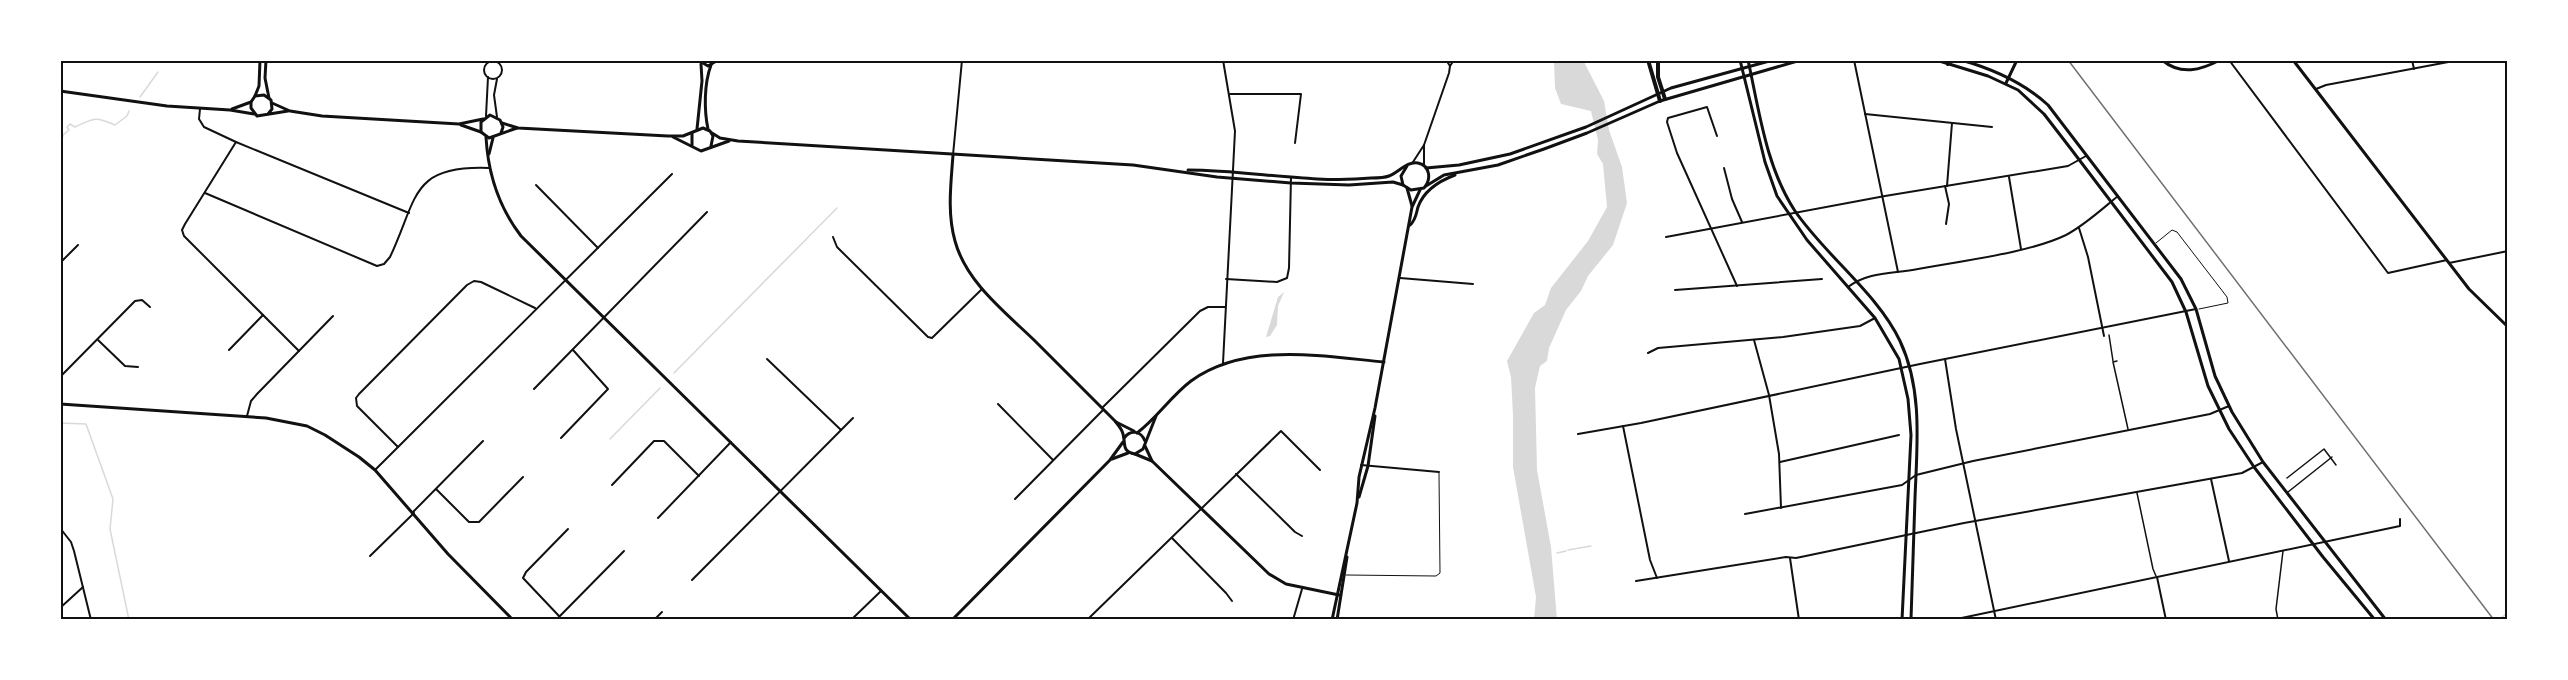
<svg xmlns="http://www.w3.org/2000/svg" width="2568" height="680" viewBox="0 0 2568 680" font-family="'Fira Sans',sans-serif">
  <style>
    .water { fill: #d9d9d9 }
    .lines { fill: none; stroke-linecap: round; stroke-linejoin: round }
    .stream { stroke: #d9d9d9; stroke-width: 1.5 }
    .service { stroke: #111; stroke-width: 1 }
    .pedestrian { stroke: #111; stroke-width: 1.5 }
    .minor { stroke: #111; stroke-width: 2 }
    .tertiary { stroke: #111; stroke-width: 3 }
    .secondary { stroke: #111; stroke-width: 3 }
    .primary { stroke: #111; stroke-width: 3 }
    .trunk { stroke: #111; stroke-width: 4 }
    .rail { stroke: #707070; stroke-width: 1.5 }
    .neatline { fill: none; stroke: #111; stroke-width: 2 }
  </style>
  <rect width="100%" height="100%" fill="#fff"/>
  <!-- water -->
  <g class="water">
    <path d="M1554,60H1583L1604,101L1609,130L1622,167L1627,203L1613,245L1588,276L1581,291L1566,310L1549,348L1547,361L1540,366L1535,388L1537,470L1551,547L1557,620H1534L1536,597L1513,467V415L1511,377L1507,361L1534,313L1545,305L1551,288L1588,241L1607,207L1603,164L1597,154L1598,140L1591,111L1561,104L1555,88Z"/>
    <path d="M1284,292L1278,306L1277,325L1270,336L1266,337L1278,297Z"/>
  </g>
  <g class="lines">
    <!-- stream -->
    <g class="stream">
      <path d="M140,97L158,72"/>
      <path d="M60,147L63,135L69,130L67,127L70,124L75,127C94,118 95,116 115,125L127,116L129,111"/>
      <path d="M674,373L837,208"/>
      <path d="M60,423L86,424L113,499L110,529L129,620"/>
      <path d="M610,439L660,388"/>
      <path d="M1568,550L1591,546"/>
      <path d="M1557,553L1566,551"/>
      <path d="M2499,620L2508,612"/>
    </g>
    <!-- service -->
    <g class="service">
      <path d="M2156,243L2172,230L2177,232L2227,297L2228,303L2199,309"/>
      <path d="M1346,575L1436,576L1440,573L1439,473"/>
    </g>
    <!-- pedestrian -->
    <g class="pedestrian">
      <path d="M2109,335L2113,361"/>
      <path d="M2117,361L2113,362L2128,429"/>
      <path d="M2287,478L2324,449L2336,465"/>
      <path d="M2288,492L2332,457"/>
      <path d="M2137,493L2153,569L2156,576"/>
      <path d="M2278,620L2276,609L2283,551"/>
    </g>
    <!-- minor -->
    <g class="minor">
      <path d="M1854,60L1898,272"/>
      <path d="M2229,60L2388,273L2447,260"/>
      <path d="M2412,60L2414,69"/>
      <circle cx="493" cy="70" r="9"/>
      <path d="M716,62L722,60"/>
      <path d="M1450,66L1454,60"/>
      <path d="M497,79L494,95L497,117"/>
      <path d="M2316,89L2326,85L2459,60"/>
      <path d="M1230,94H1301L1295,143"/>
      <path d="M200,109L199,119L204,127L236,142L409,213"/>
      <path d="M1865,114L1992,127"/>
      <path d="M486,116L488,77"/>
      <path d="M1717,136L1707,107L1668,118L1667,122L1677,153L1737,286"/>
      <path d="M236,142L185,224L182,230L184,236L299,351"/>
      <path d="M953,155L962,60"/>
      <path d="M1413,162L1424,145L1449,73L1450,66L1446,60"/>
      <path d="M1424,166V145"/>
      <path d="M1724,168L1732,199L1742,222"/>
      <path d="M2009,177L2021,249"/>
      <path d="M536,185L598,248"/>
      <path d="M1945,186L1949,204L1946,224"/>
      <path d="M1947,186L1952,123"/>
      <path d="M205,193L377,266L384,264L390,257C418,198 410,165 489,168"/>
      <path d="M2079,228L2088,257L2104,336"/>
      <path d="M833,237L837,247L928,337L932,338L982,289"/>
      <path d="M1666,237L1885,196L2068,166L2086,156"/>
      <path d="M60,263L78,245"/>
      <path d="M2449,263L2508,251"/>
      <path d="M1400,278L1473,284"/>
      <path d="M1226,279L1277,282L1287,278L1289,268L1291,177"/>
      <path d="M1848,287C1869,271 1894,274 1918,269C1960,261 2029,253 2066,235C2085,225 2102,209 2118,196"/>
      <path d="M1675,290L1822,279"/>
      <path d="M98,340L125,366L138,367"/>
      <path d="M1754,340L1769,395L1779,454L1781,508"/>
      <path d="M229,350L263,315"/>
      <path d="M1648,353L1658,348L1783,337L1860,326L1875,318"/>
      <path d="M767,359L841,430"/>
      <path d="M1945,359L1956,429L1996,620"/>
      <path d="M1223,363L1235,131L1223,60"/>
      <path d="M60,377L135,301L142,300L150,307"/>
      <path d="M534,389L707,212"/>
      <path d="M998,404L1053,460"/>
      <path d="M1102,408L1200,311L1208,307H1225"/>
      <path d="M247,416L251,401L257,394L333,316"/>
      <path d="M1623,426L1650,560L1657,578"/>
      <path d="M1578,434L1641,423L1920,364L2196,309"/>
      <path d="M561,438L608,389L573,350"/>
      <path d="M398,447L357,406L356,398L359,394L467,285L474,281L481,282L535,308"/>
      <path d="M1780,462L1899,435"/>
      <path d="M1361,465L1439,472"/>
      <path d="M375,470L672,174"/>
      <path d="M1236,474L1295,532L1302,536"/>
      <path d="M2211,479L2229,561"/>
      <path d="M612,485L654,441H664L699,476"/>
      <path d="M436,489L469,522H479L523,477"/>
      <path d="M1015,499L1103,410"/>
      <path d="M413,512L483,441"/>
      <path d="M1745,514L1902,485L1916,475L1973,461L2210,414L2229,406"/>
      <path d="M658,518L731,442"/>
      <path d="M60,528L71,542L74,551L91,620"/>
      <path d="M1172,538L1226,593L1232,601"/>
      <path d="M370,556L414,513"/>
      <path d="M1790,558L1799,620"/>
      <path d="M2157,577L2166,620"/>
      <path d="M692,580L853,418"/>
      <path d="M1636,581L1786,557L1796,558L1964,523L2242,473L2263,462"/>
      <path d="M60,608L83,587"/>
      <path d="M559,616L523,578L526,572L568,529"/>
      <path d="M556,620L624,551"/>
      <path d="M654,620L662,612"/>
      <path d="M851,620L881,591"/>
      <path d="M1087,620L1281,431L1320,470"/>
      <path d="M1293,620L1302,589"/>
      <path d="M1952,620L2400,526V519"/>
    </g>
    <!-- tertiary -->
    <g class="tertiary">
      <path d="M266,60L265,78L269,98"/>
      <path d="M698,60L708,66L718,60"/>
      <path d="M2162,60C2181,76 2201,70 2220,60"/>
      <path d="M2293,60L2469,289L2508,327"/>
      <path d="M2006,83L2017,60"/>
      <path d="M255,96L259,86L260,60"/>
      <path d="M697,129L702,81L701,64"/>
      <path d="M708,129C704,110 704,84 711,65"/>
      <path d="M486,137C488,174 498,206 521,236L911,620"/>
      <path d="M489,154L493,138"/>
      <path d="M953,155C951,183 947,213 955,241C966,282 1005,312 1034,340C1061,367 1088,394 1115,421C1118,425 1122,429 1123,434C1126,444 1121,451 1135,454L1143,449L1156,416"/>
      <path d="M60,404L266,418L307,426L325,435L359,457L375,470L448,554L513,620"/>
      <path d="M1116,422L1134,431"/>
      <path d="M1137,433C1157,418 1171,396 1191,381C1245,342 1320,356 1384,362"/>
      <path d="M1124,438C1131,429 1141,431 1145,441"/>
      <path d="M1145,446L1152,461L1269,574L1286,584L1339,595"/>
      <path d="M1135,454L1152,461"/>
      <path d="M1112,459L1128,453"/>
      <path d="M952,620L1110,460L1123,442"/>
    </g>
    <!-- secondary -->
    <g class="secondary">
      <path d="M1936,60L1988,76L2018,90L2044,114L2071,149L2172,282L2186,312L2208,386L2229,429L2254,467L2323,557L2375,620"/>
      <path d="M1961,60C1993,69 2023,82 2048,105L2181,279L2196,309L2215,376L2232,412L2263,462L2386,620"/>
      <path d="M60,91L167,106L230,110L254,114"/>
      <path d="M272,103L290,111L322,116L459,124L483,119"/>
      <path d="M232,109L251,102"/>
      <path d="M268,114L272,109L271,100L264,95L255,96L251,102V108L257,116L288,111"/>
      <path d="M502,123L518,128L668,136H683L703,128L710,131L713,136L711,146"/>
      <path d="M461,125L481,132L489,138L517,128"/>
      <path d="M481,132V122L490,115L500,120L503,127L501,133"/>
      <path d="M712,133L720,138L738,141L1133,165L1217,177L1291,183L1349,185L1393,182L1403,185"/>
      <path d="M673,137L701,151L729,141"/>
      <path d="M692,145V133"/>
      <path d="M1426,168L1459,165L1510,154L1586,127L1671,88L1773,60"/>
      <path d="M1188,170C1249,170 1310,184 1371,178C1377,178 1384,178 1389,176C1399,172 1407,161 1418,163C1431,166 1431,180 1424,188L1411,190L1403,185L1401,176L1407,166"/>
      <path d="M1426,186L1444,175L1498,165L1544,149L1587,133L1660,101L1801,60"/>
      <path d="M1407,188L1412,206"/>
      <path d="M1410,225C1416,220 1416,214 1418,207C1424,190 1439,181 1455,175"/>
      <path d="M1359,497L1368,466L1375,416"/>
      <path d="M1332,620L1357,503L1359,477L1375,408L1412,207L1420,190"/>
      <path d="M1337,620L1347,557"/>
    </g>
    <!-- primary -->
    <g class="primary">
      <path d="M1740,60L1765,162L1777,196L1807,240L1875,318L1899,359L1908,399L1911,435L1902,620"/>
      <path d="M1748,60C1759,110 1766,167 1795,211C1825,255 1878,294 1900,341C1923,390 1917,445 1915,498C1914,538 1912,579 1911,620"/>
    </g>
    <!-- trunk -->
    <g class="trunk">
      <path d="M1648,60L1660,101"/>
      <path d="M1658,60V77L1665,99"/>
      <path d="M1946,60L1948,64L1952,60"/>
    </g>
    <!-- rail -->
    <path class="rail" d="M2068,60L2494,620"/>
  </g>
  <!-- border -->
  <rect width="2568" height="680" fill="none" stroke="#ffffff" stroke-width="123"/>
  <rect x="62" y="62" width="2444" height="556" class="neatline"/>
</svg>
